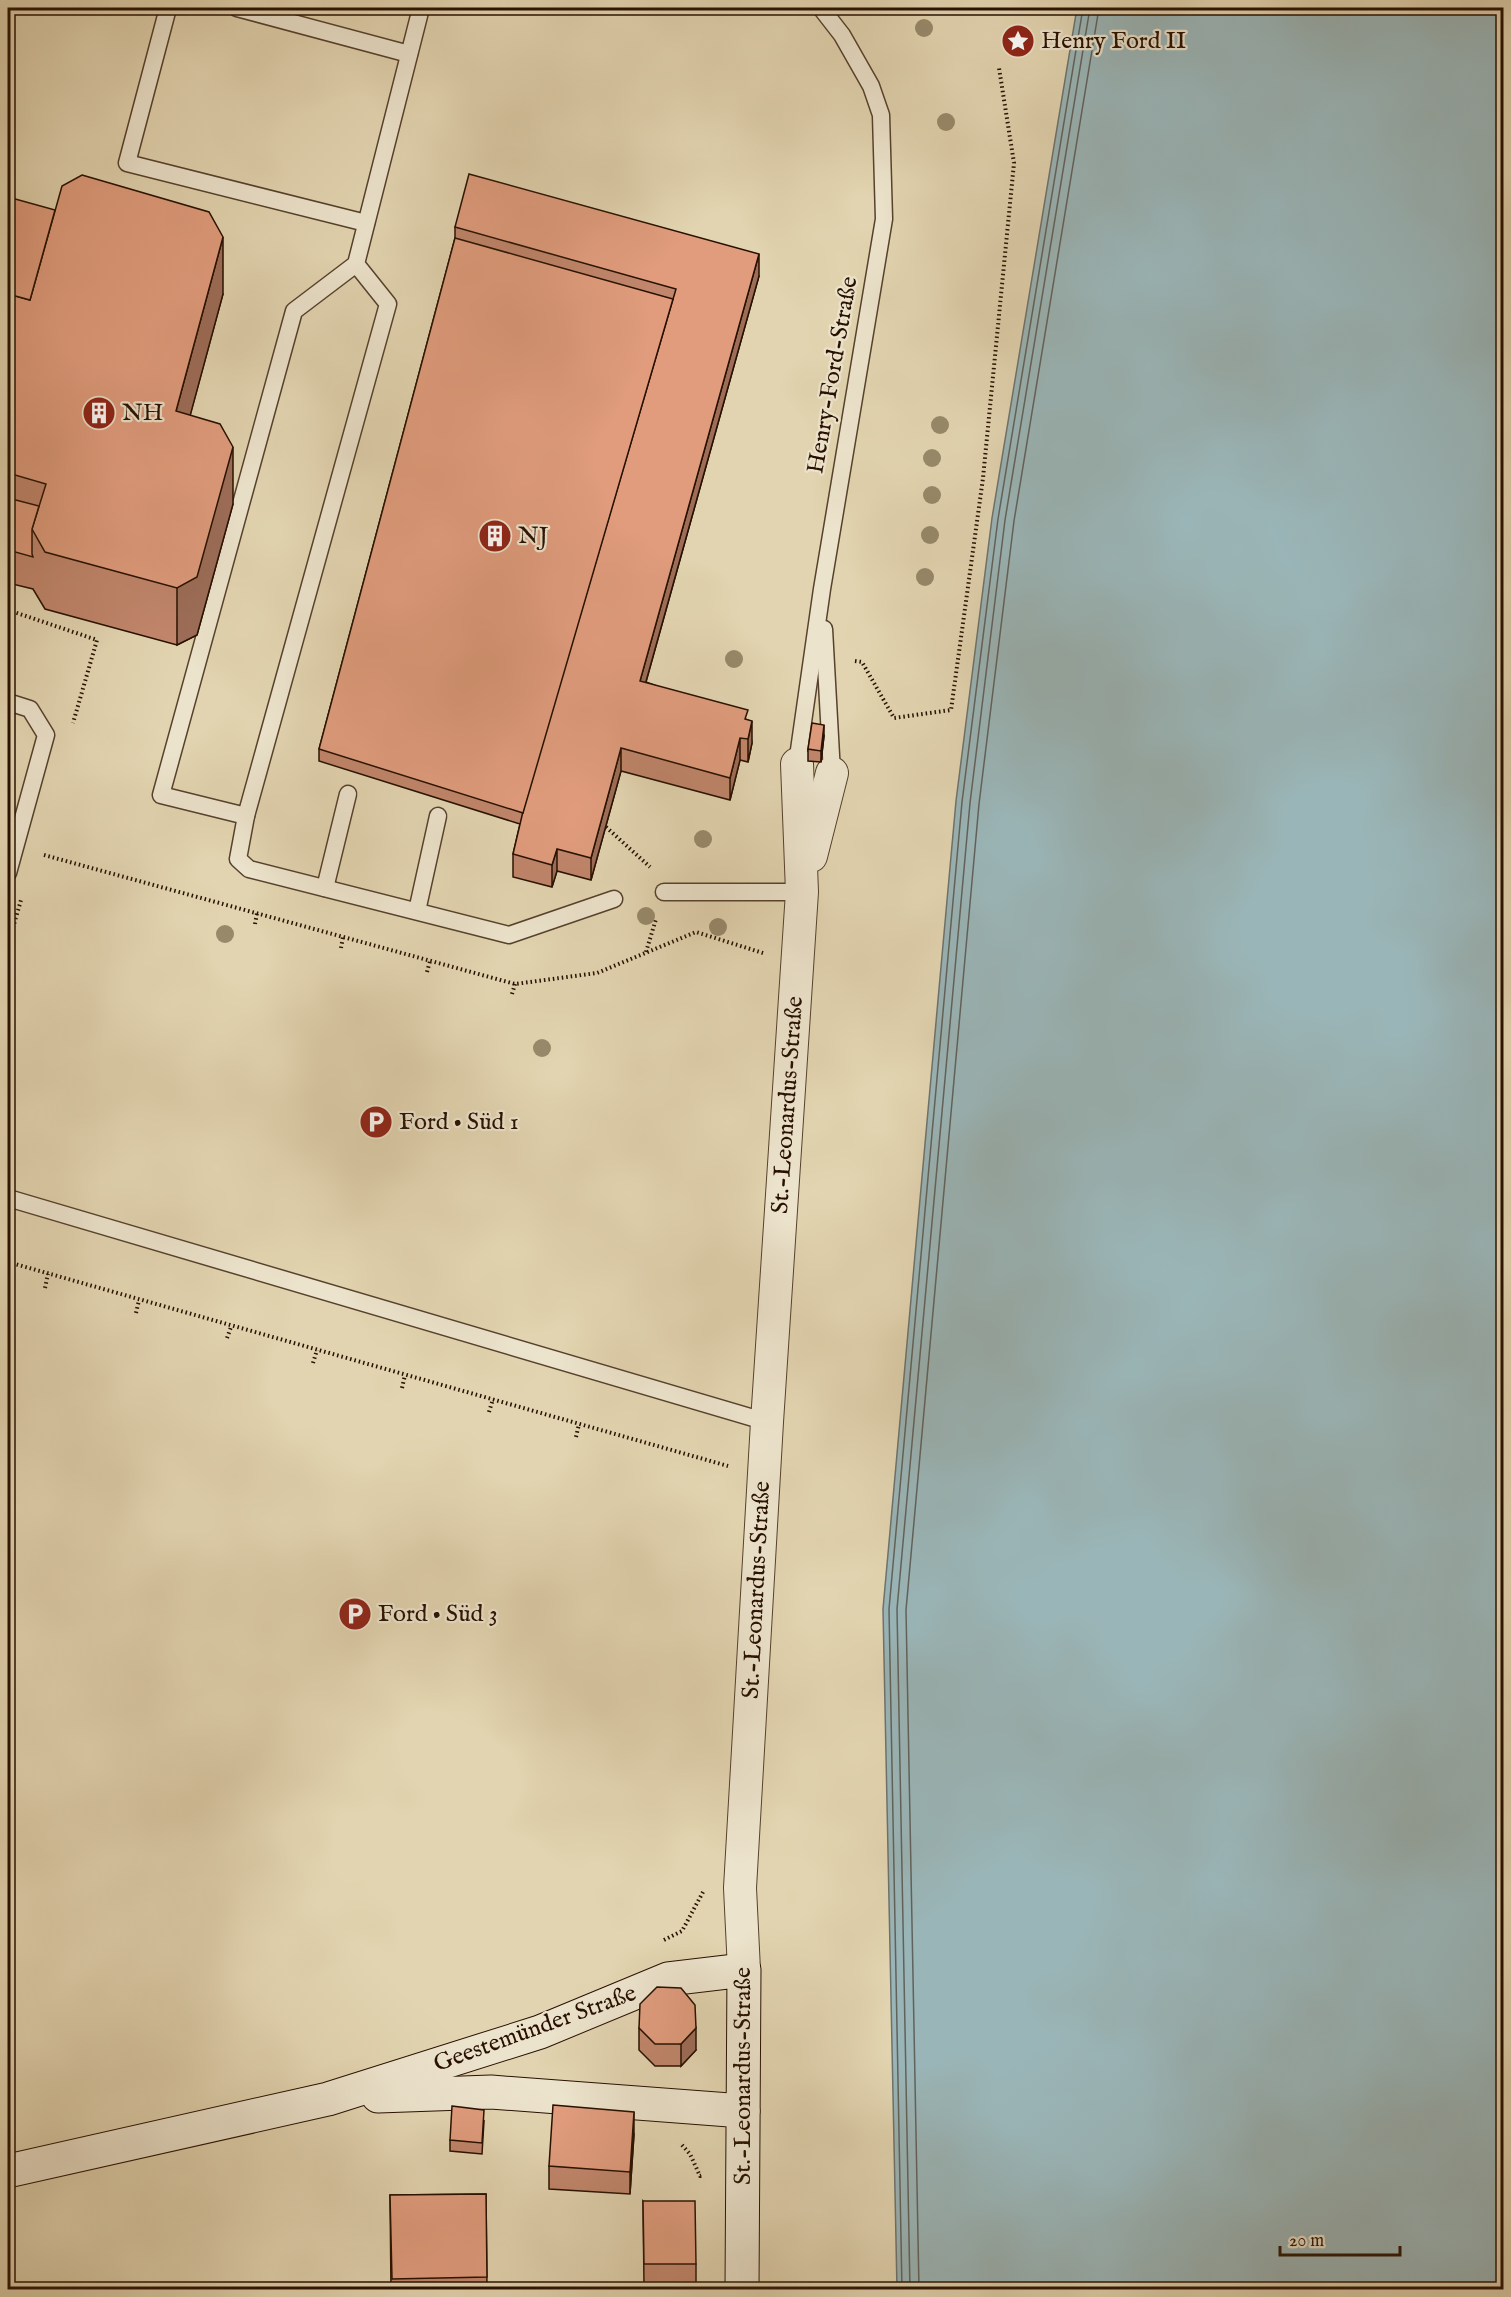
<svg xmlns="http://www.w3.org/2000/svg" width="1511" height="2297" viewBox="0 0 1511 2297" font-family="'IM FELL English',serif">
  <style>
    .water { fill: #9ab5b7; stroke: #6c736e; stroke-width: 1.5 }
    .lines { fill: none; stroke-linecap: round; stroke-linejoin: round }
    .shore { stroke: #60625c; stroke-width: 1.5 }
    .lane-casing { stroke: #56412c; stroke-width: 19 }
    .street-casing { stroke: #56412c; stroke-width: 34 }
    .secondary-casing { stroke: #271000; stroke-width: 35 }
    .path { stroke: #271000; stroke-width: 4; stroke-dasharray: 1.5 3; stroke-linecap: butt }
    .lane { stroke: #ece3cc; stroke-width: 16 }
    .street { stroke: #ece3cc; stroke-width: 32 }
    .secondary { stroke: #ece3cc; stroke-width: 33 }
    .tree { fill: #97896a }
    .wall { fill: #c1866c; stroke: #271000; stroke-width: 1.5 }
    .shaded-wall { fill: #9d6d58; stroke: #271000; stroke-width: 1.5 }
    .building { fill: #e09c7d; stroke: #271000; stroke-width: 1.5 }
    .labels { text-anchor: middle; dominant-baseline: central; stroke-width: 4.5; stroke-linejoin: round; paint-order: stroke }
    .poi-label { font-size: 24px; fill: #271000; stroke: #ece3cc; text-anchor: start }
    .street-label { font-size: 24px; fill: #271000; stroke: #ece3cc }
  </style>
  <rect width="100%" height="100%" fill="#e2d4b0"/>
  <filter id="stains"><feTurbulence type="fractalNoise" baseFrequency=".00333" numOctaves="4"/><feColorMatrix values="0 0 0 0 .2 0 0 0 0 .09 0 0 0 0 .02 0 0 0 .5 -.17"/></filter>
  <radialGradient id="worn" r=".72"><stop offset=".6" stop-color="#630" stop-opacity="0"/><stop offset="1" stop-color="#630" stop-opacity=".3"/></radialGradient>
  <!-- water -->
  <path class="water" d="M1077,8H1503V2289H897L883,1609L956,801L992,518Z"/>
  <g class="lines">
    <!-- shore -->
    <g class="shore">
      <path d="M902,2290L889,1609L962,802L998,519L1083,8"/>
      <path d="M910,2290L897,1609L970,803L1005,520L1090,8"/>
      <path d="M919,2290L906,1610L979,804L1014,521L1099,8"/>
    </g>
    <defs>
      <g id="lane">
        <path d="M168,8L127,163L366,223"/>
        <path d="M237,8L409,54"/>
        <path d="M356,264L388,304L246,816L161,795L294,311L356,264L421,8"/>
        <path d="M824,629L832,773"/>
        <path d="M8,702L30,709L46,735L8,873"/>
        <path d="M797,764L822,589L884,219L881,115L871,86L842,35L821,8"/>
        <path d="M246,816L238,859L249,869L509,935L614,899"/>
        <path d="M325,888L348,794"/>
        <path d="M664,892H802"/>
        <path d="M417,911L438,816"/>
        <path d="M8,1198L767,1422"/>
      </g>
      <g id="street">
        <path d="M811,856L832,773"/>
        <path d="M744,1970L740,1888L767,1422L802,892L797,764"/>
      </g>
      <g id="secondary">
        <path d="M378,2096L491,2092L743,2111"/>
        <path d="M8,2171L328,2099L540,2032L668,1979L744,1970L742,2290"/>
      </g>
    </defs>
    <!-- lane casing -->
    <use href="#lane" class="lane-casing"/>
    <!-- street casing -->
    <use href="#street" class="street-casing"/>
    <!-- secondary casing -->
    <use href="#secondary" class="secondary-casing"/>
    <!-- path -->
    <g class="path">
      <path d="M8,610L97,640L73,723"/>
      <path d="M855,661L862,662L894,718L951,710L983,478L1014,163L999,68"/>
      <path d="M606,827L650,867"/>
      <path d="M44,855L515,984L597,973L696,932L763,953"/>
      <path d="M255,924L257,913"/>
      <path d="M8,945L21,900"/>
      <path d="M341,948L343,937"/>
      <path d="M646,952L656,919"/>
      <path d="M427,972L430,961"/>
      <path d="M512,994L515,984"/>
      <path d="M8,1262L728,1466"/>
      <path d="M45,1288L48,1274"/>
      <path d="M136,1313L139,1300"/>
      <path d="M227,1338L231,1327"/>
      <path d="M313,1363L317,1350"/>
      <path d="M402,1388L405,1375"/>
      <path d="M489,1412L493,1399"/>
      <path d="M576,1437L579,1424"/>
      <path d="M664,1940L682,1931L703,1892"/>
      <path d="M682,2145L690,2154L700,2176L704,2175"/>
    </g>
    <!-- lane -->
    <use href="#lane" class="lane"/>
    <!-- street -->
    <use href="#street" class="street"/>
    <!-- secondary -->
    <use href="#secondary" class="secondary"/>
  </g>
  <!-- trees -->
  <g class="tree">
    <circle cx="924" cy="28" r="9"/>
    <circle cx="946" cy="122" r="9"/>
    <circle cx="940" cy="425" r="9"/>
    <circle cx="932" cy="458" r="9"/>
    <circle cx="932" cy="495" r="9"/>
    <circle cx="930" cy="535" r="9"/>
    <circle cx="925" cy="577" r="9"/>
    <circle cx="734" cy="659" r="9"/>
    <circle cx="703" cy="839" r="9"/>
    <circle cx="646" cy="916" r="9"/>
    <circle cx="718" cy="927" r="9"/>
    <circle cx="225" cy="934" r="9"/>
    <circle cx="542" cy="1048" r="9"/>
  </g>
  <!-- wall -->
  <g class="wall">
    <path d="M8,197L223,294L190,415L233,504L197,635L177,645L45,609L33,589L8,583Z"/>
    <path d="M455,227L759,276L646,682L748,720L752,743L748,762L740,760L730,800L621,771L591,880L557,871L552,887L513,877V854L520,824L319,761V749L455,238Z"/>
    <path d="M824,736L821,762L808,761V749Z"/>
    <path d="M639,2028L696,2050L681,2066H655L639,2050Z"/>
    <path d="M484,2121L482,2154L450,2151V2140Z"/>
    <path d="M634,2134L630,2194L549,2189V2166Z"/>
    <path d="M486,2194L487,2289H391L390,2195Z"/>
    <path d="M643,2201L696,2264V2286H644Z"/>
  </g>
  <!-- shaded-wall -->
  <g class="shaded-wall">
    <path d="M223,237V294L176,468V411Z"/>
    <path d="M759,254V276L640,703V681Z"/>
    <path d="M233,447V504L197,635L177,645V588Z"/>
    <path d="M752,721V743L748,762V739Z"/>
    <path d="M824,725V736L821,762V751Z"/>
    <path d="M740,738V760L730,800V778Z"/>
    <path d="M621,748V771L591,880V858Z"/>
    <path d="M557,849V871L552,887V865Z"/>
    <path d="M696,2028V2050L681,2066V2044Z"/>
    <path d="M634,2112V2134L630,2194V2172Z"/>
  </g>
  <!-- building -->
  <g class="building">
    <path d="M469,174L759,254L640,681L748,710L745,719L752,721L748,739L740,738L730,778L621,748L591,858L557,849L552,865L513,854L525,803L676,289L455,227Z"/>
    <path d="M82,175L209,212L223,237L176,411L220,424L233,447L197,577L177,588L45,552L32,529L46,484L8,473V294L30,300L62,186Z"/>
    <path d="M8,197L55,210L30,300L8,294Z"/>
    <path d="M455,238L673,299L523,813L319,749Z"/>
    <path d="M8,498L39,506L32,529V554L33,557L8,550Z"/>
    <path d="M812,723L824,725L821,751L808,749Z"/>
    <path d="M657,1987L681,1988L695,2005L696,2028L681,2044H655L639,2028L640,2004Z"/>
    <path d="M553,2105L634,2112L630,2172L549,2166Z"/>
    <path d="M452,2106L484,2110L482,2143L450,2140Z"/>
    <path d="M486,2194L487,2277L392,2279L390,2195Z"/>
    <path d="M643,2201H695L696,2264H644Z"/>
  </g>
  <!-- icons -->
  <defs>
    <symbol id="sight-disc" viewBox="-11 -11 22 22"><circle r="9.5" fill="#8f2418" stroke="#ece3cc"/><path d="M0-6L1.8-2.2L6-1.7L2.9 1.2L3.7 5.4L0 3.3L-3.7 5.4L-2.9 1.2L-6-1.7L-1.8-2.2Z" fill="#fff"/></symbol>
    <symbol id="building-disc" viewBox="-11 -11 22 22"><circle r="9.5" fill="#8f2418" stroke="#ece3cc"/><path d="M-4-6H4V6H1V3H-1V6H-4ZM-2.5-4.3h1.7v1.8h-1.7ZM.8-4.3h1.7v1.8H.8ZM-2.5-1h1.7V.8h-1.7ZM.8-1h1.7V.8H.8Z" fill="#fff"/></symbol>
    <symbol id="parking-disc" viewBox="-11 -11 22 22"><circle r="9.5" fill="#8f2418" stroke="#ece3cc"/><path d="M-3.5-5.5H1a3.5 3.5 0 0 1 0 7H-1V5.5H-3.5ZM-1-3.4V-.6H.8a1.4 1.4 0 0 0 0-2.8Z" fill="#fff"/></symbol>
  </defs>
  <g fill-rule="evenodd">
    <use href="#sight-disc" x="999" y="22" width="38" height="38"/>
    <use href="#building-disc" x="80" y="394" width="38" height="38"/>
    <use href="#building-disc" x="476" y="517" width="38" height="38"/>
    <use href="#parking-disc" x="357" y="1103" width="38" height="38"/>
    <use href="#parking-disc" x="336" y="1595" width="38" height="38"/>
  </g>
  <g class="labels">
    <!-- poi labels -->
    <g class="poi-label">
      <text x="1041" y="41">Henry Ford II</text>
      <text x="122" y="413">NH</text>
      <text x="518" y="536">NJ</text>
      <text x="399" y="1122">Ford • Süd 1</text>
      <text x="378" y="1614">Ford • Süd 3</text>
    </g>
    <!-- street labels -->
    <g class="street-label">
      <text transform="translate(833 375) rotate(-80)">Henry-Ford-Straße</text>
      <text transform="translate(788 1105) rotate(-86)">St.-Leonardus-Straße</text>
      <text transform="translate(757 1590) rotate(-87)">St.-Leonardus-Straße</text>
      <text transform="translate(535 2029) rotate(-20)">Geestemünder Straße</text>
      <text transform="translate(743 2076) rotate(-90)">St.-Leonardus-Straße</text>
    </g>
  </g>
  <!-- margin -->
  <rect width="1511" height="2297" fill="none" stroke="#e2d4b0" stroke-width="30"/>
  <rect x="9" y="9" width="1493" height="2279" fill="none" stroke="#271000" stroke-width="3"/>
  <rect x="15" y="15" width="1481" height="2267" fill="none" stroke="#271000" stroke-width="1.5"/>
  <!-- scale -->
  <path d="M1280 2246v9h120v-9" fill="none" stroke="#271000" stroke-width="3"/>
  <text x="1289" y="2246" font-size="18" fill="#271000" stroke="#ece3cc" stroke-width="4.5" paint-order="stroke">20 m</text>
  <rect width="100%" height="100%" filter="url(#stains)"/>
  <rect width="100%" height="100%" fill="url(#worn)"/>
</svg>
